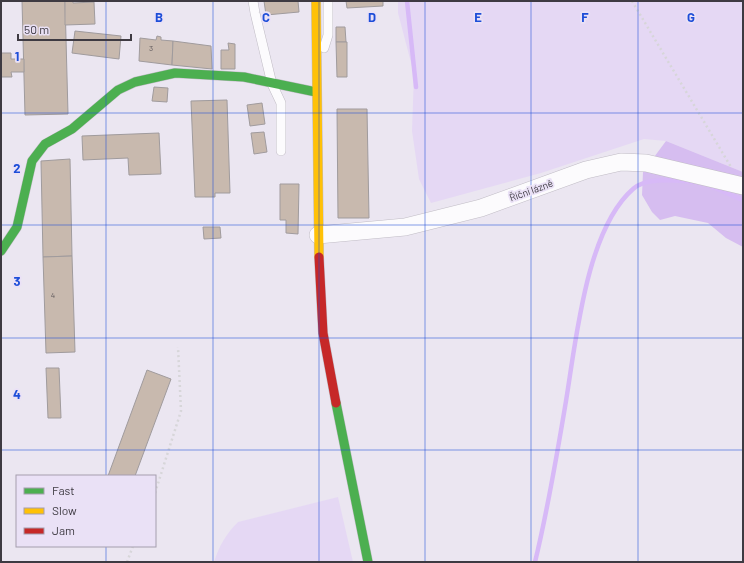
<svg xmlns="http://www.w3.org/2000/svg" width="744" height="563" viewBox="0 0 744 563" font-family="Barlow,sans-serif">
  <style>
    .green { fill: #e5d8f4 }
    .forest { fill: #d6bdf0 }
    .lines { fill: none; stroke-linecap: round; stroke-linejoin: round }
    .stream { stroke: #d7b9f7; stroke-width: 4.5 }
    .building { fill: #c8b9ae; stroke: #a09b9d }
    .lane-casing { stroke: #c0bcc5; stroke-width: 10 }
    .street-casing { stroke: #c0bcc5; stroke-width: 18 }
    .fast-casing { stroke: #c0bcc5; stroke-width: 10 }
    .slow-casing { stroke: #c0bcc5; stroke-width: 10 }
    .jam-casing { stroke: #c0bcc5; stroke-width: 10 }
    .path { stroke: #d7d6d9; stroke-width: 2.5; stroke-dasharray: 2 3; stroke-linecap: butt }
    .lane { stroke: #fcfbfd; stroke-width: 9 }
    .street { stroke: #fcfbfd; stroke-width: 17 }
    .fast { stroke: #4caf50; stroke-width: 9 }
    .slow { stroke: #ffc107; stroke-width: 9 }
    .jam { stroke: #c62828; stroke-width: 9 }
    .grid { fill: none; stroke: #1d4ed8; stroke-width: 1; stroke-opacity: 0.55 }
    .labels { text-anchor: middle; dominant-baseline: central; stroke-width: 3.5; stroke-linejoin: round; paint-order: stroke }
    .number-label { font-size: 8px; fill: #605a5d }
    .street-label { font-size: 10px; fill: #3e3a42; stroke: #eae1f6 }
    .grid-label { font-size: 13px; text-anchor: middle; font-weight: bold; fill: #1d4ed8; stroke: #eae1f6; stroke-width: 3.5; stroke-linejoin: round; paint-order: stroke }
  </style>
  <rect width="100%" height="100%" fill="#ebe6f1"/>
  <!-- green -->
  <g class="green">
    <path d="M398,1H743V172L666,141L644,139L541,173L431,203L419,179L412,131L414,74L398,13Z"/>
    <path d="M338,497L353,562H214C219,546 226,534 238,522Z"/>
  </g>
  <!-- forest -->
  <path class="forest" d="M666,141L743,172V247L726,238L708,223L675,216L660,220L652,212L642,195L643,172Z"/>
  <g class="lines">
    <!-- stream -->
    <g class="stream">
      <path d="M407,1L416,87"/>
      <path d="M713,187L740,199"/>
      <path d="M535,562C548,509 557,455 566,401C576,341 586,230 633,189C647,176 678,181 695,182"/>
    </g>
  </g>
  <!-- building -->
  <g class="building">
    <path d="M22,1H65L68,114L25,115Z"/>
    <path d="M65,1H73V3L94,2L95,24L65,25Z"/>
    <path d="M264,1H298L299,12L266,15Z"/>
    <path d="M346,1H383V6L347,8Z"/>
    <path d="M336,27H345L346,42H336Z"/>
    <path d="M75,31L121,36L119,59L72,53Z"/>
    <path d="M157,36L161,37V40L173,41L172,65L139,61L140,38L156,40Z"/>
    <path d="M173,41L211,46L212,69L172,65Z"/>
    <path d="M336,42H347V77H337Z"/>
    <path d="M228,43L235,44V69H221V50H229Z"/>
    <path d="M1,53H11V59H24V72H11L12,77H1Z"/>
    <path d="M154,87L168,88L167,102L152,101Z"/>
    <path d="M227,100L230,193H215V197H195L191,101Z"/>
    <path d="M262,103L265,124L250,126L247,105Z"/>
    <path d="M337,109H367L369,218H338Z"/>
    <path d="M264,132L267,152L254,154L251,133Z"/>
    <path d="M159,133L161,174L129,175L128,158L83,160L82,136Z"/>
    <path d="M70,159L72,256L43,257L41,161Z"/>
    <path d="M280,184H299L298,234L286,233V220H280Z"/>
    <path d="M203,227H220L221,238L204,239Z"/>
    <path d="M72,256L75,352L46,353L43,257Z"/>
    <path d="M46,368H59L61,418H48Z"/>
    <path d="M147,370L171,379L135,476H108Z"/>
  </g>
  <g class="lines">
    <defs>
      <g id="lane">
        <path d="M253,1L255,13L272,84L281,103V151"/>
        <path d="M324,48L328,35V1"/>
      </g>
      <path id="street" d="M318,235L405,227L481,208L586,170L621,162L646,163L743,186"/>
      <g id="fast">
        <path d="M1,251L17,227L32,161L45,144L72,129L118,90L135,82L175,73L244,77L316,92"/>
        <path d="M336,403L368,562"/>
      </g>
      <path id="slow" d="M316,1L319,257"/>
      <path id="jam" d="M319,257L323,333L336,403"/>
    </defs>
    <!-- lane casing -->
    <use href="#lane" class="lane-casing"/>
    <!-- street casing -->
    <use href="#street" class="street-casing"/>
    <!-- fast casing -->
    <use href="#fast" class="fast-casing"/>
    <!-- slow casing -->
    <use href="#slow" class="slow-casing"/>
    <!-- jam casing -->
    <use href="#jam" class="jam-casing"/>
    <!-- path -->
    <g class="path">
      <path d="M632,1L731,167"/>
      <path d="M155,493L181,411L178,347"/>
      <path d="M127,562L133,546"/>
    </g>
    <!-- lane -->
    <use href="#lane" class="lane"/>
    <!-- street -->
    <use href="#street" class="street"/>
    <!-- fast -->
    <use href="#fast" class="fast"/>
    <!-- slow -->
    <use href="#slow" class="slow"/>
    <!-- jam -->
    <use href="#jam" class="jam"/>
  </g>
  <!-- grid -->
  <path class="grid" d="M106,1V476M213,1V562M319,1V562M425,1V562M531,1V562M638,1V562M1,113H743M1,225H743M1,338H743M1,450H743M106,546V562"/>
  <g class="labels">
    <!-- number labels -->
    <g class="number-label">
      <text x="151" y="48">3</text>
      <text x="53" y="295">4</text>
    </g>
    <!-- street labels -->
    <g class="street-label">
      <text transform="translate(531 190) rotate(-20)">Říční lázně</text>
    </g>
  </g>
  <g class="grid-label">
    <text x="159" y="22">B</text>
    <text x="266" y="22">C</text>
    <text x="372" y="22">D</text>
    <text x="478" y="22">E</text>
    <text x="585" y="22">F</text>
    <text x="691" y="22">G</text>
    <text x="17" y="61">1</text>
    <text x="17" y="173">2</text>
    <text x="17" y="286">3</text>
    <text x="17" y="399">4</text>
  </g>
  <!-- border -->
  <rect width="744" height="563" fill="none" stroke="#3e3a42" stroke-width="4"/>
  <!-- legend -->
  <rect x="16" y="475" width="140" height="72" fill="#eae1f6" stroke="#a59eae"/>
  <rect x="24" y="488" width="20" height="6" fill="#4caf50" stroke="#a59eae"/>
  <text x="52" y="495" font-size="12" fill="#3e3a42">Fast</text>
  <rect x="24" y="508" width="20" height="6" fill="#ffc107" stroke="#a59eae"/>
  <text x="52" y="515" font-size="12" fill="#3e3a42">Slow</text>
  <rect x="24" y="528" width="20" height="6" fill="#c62828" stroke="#a59eae"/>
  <text x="52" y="535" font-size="12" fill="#3e3a42">Jam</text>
  <!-- scale -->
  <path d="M18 34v6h113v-6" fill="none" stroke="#3e3a42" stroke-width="2"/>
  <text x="24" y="34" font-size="12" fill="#3e3a42" stroke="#eae1f6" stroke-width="3" paint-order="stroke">50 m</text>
</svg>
